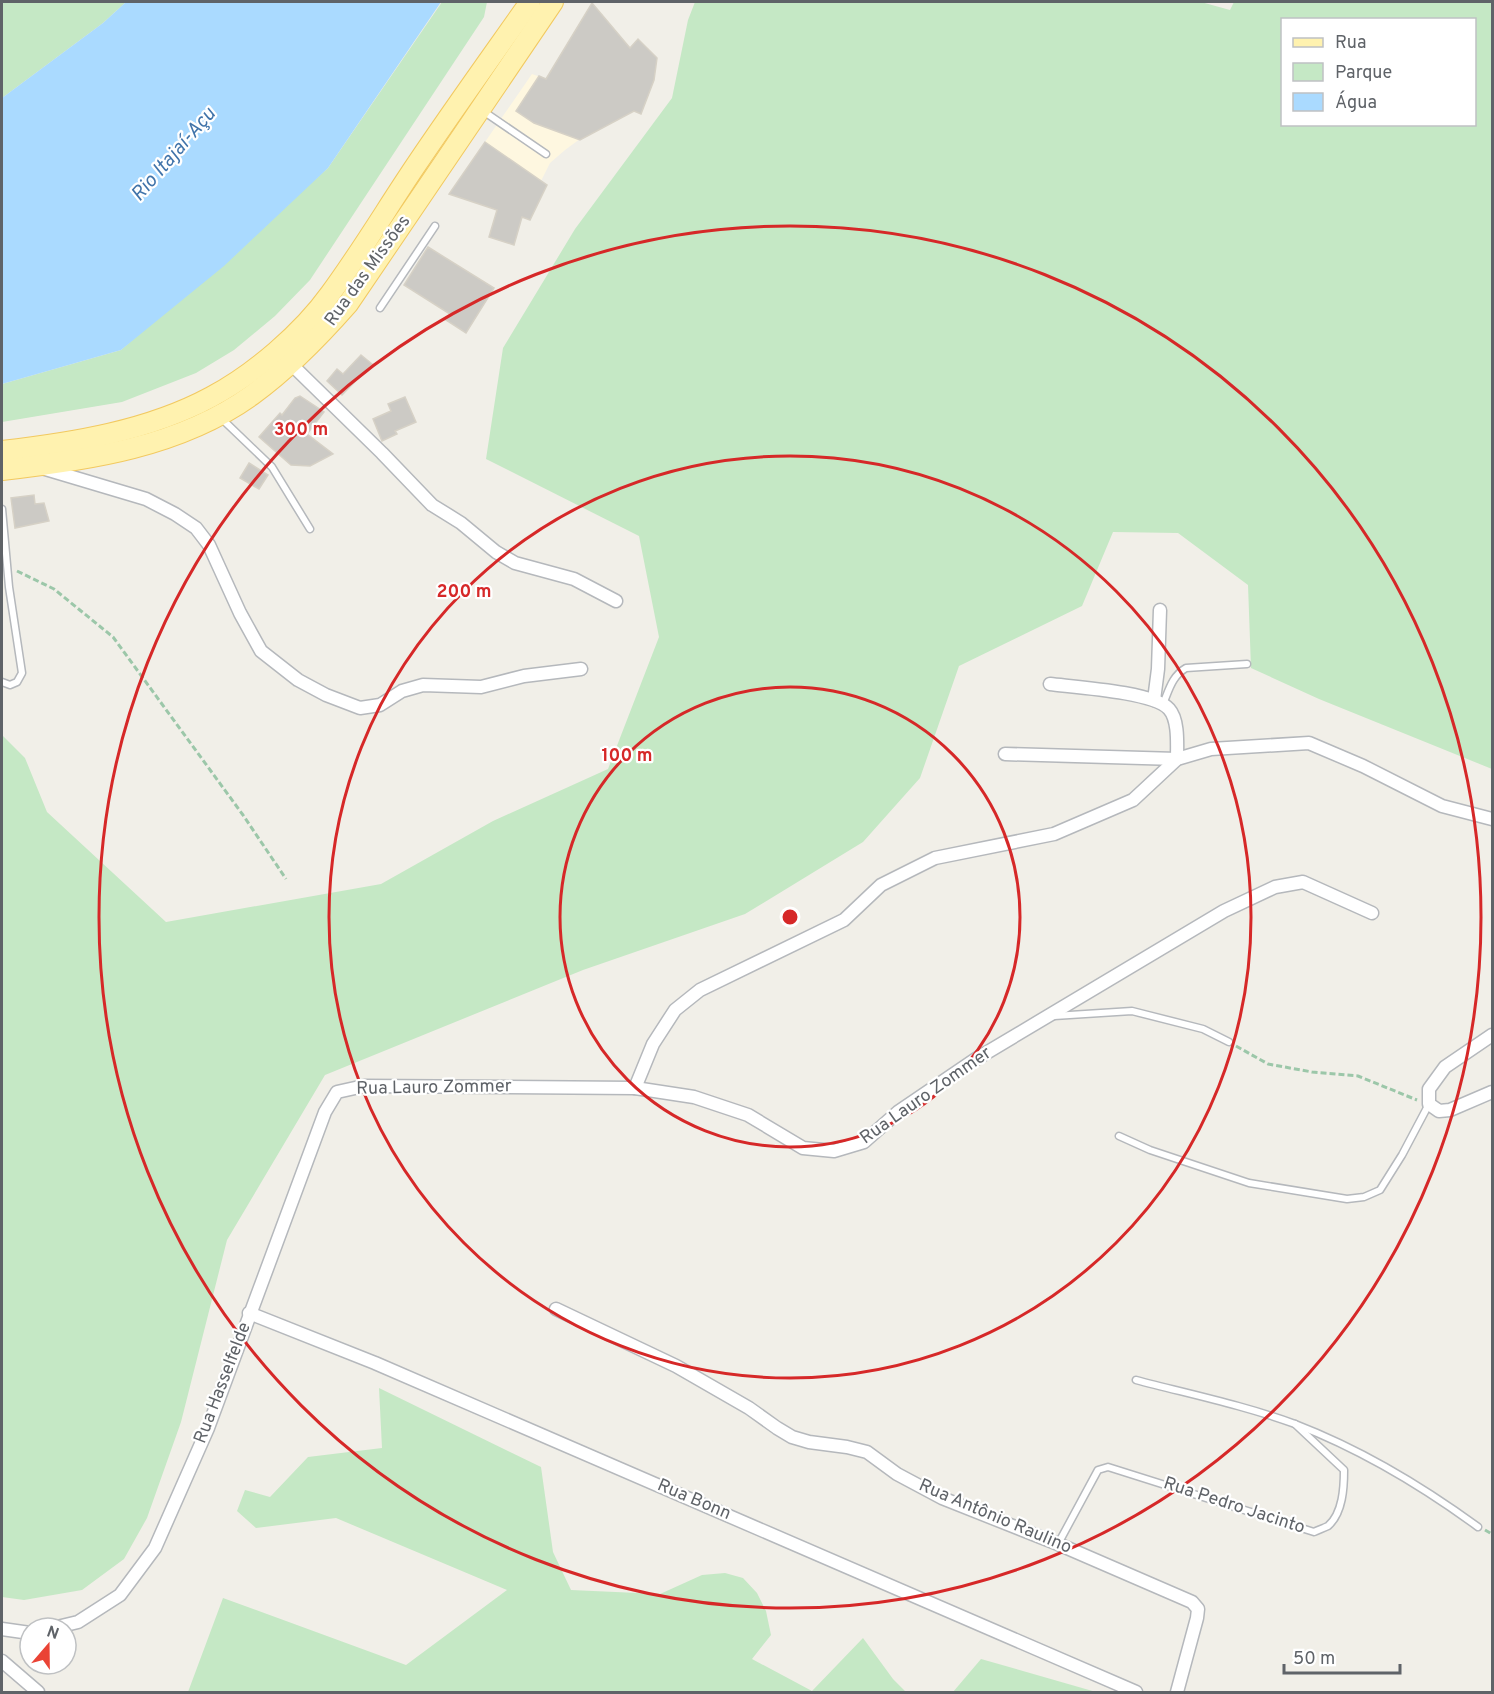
<svg xmlns="http://www.w3.org/2000/svg" width="1494" height="1694" viewBox="0 0 1494 1694" font-family="Overpass,sans-serif">
  <style>
    .commercial { fill: #fef7e0 }
    .green { fill: #c5e8c5; fill-rule: evenodd }
    .water { fill: #aadaff }
    .building { fill: #cccac5; stroke: #d6d1c6; stroke-width: 1.5 }
    .lines { fill: none; stroke-linecap: round; stroke-linejoin: round }
    .lane-casing { stroke: #b5b8bc; stroke-width: 9 }
    .street-casing { stroke: #b5b8bc; stroke-width: 15 }
    .primary-casing { stroke: #f2c960; stroke-width: 22 }
    .path { stroke: #9cc7a9; stroke-width: 3; stroke-dasharray: 6 3; stroke-linecap: butt }
    .lane { stroke: #fff; stroke-width: 6 }
    .street { stroke: #fff; stroke-width: 12 }
    .primary { stroke: #fff2af; stroke-width: 20 }
    .ring { fill: none; stroke: #d62828; stroke-width: 3 }
    .labels { text-anchor: middle; dominant-baseline: central; stroke-width: 4.5; stroke-linejoin: round; paint-order: stroke }
    .street-label { font-size: 18px; fill: #5f6368; stroke: #fff }
    .water-label { font-size: 20px; font-style: italic; fill: #4174aa; stroke: #fff }
    .centre { fill: #d62828; stroke: #fff; stroke-width: 3 }
    .ring-label { font-size: 18px; text-anchor: middle; font-weight: bold; fill: #d62828; stroke: #fff; stroke-width: 4.5; stroke-linejoin: round; paint-order: stroke }
  </style>
  <rect width="100%" height="100%" fill="#f1efe8"/>
  <!-- commercial -->
  <path class="commercial" d="M532,74L634,111L580,139L565,150L550,163L541,181L485,142Z"/>
  <!-- green -->
  <g class="green">
    <path d="M2,2H126L103,23L2,98Z"/>
    <path d="M442,2H487L484,17L310,280L275,316L234,350L196,373L122,402L2,422V384L121,350L328,168Z"/>
    <path d="M695,2H1201L1230,10L1234,2H1492V769L1319,699L1251,668L1248,585L1178,533L1113,532L1082,606L959,666L920,778L863,842L745,914L583,970L325,1075L227,1240L181,1422L147,1518L124,1559L82,1590L24,1600L2,1597V735L25,758L47,812L166,922L381,884L493,821L608,769L659,637L639,536L486,459L503,348L575,229L672,98L688,20ZM1282,20H1474V124H1282Z"/>
    <path d="M379,1388L541,1467L553,1552L571,1590L660,1594L702,1575L725,1573L743,1578L757,1593L766,1611L771,1635L752,1659L812,1691L863,1638L893,1679L906,1692H188L223,1598L406,1665L507,1590L336,1518L256,1528L237,1511L245,1490L270,1497L308,1457L382,1448Z"/>
    <path d="M981,1659L1096,1692H953Z"/>
  </g>
  <!-- water -->
  <path class="water" d="M126,2H441L328,168L224,266L121,350L2,384V98L103,23Z"/>
  <!-- building -->
  <g class="building">
    <path d="M592,3L630,48L638,39L657,58L654,80L641,114L634,111L580,140L534,123L516,111L539,76L546,79Z"/>
    <path d="M485,142L547,185L530,220L522,217L514,245L489,237L497,210L449,194Z"/>
    <path d="M428,247L494,288L466,333L446,320L450,314L404,285Z"/>
    <path d="M361,355L372,364L342,395L327,381L337,369L343,374Z"/>
    <path d="M300,396L324,412L307,434L333,454L310,466L291,465L259,437L280,413L282,415L295,398Z"/>
    <path d="M405,397L416,422L395,431L397,434L382,441L373,419L391,411L388,404Z"/>
    <path d="M249,463L268,475L259,489L240,478Z"/>
    <path d="M34,495L35,504L44,503L49,521L15,528L11,498Z"/>
  </g>
  <g class="lines">
    <defs>
      <g id="lane">
        <path d="M483,111L546,154"/>
        <path d="M380,308L435,226"/>
        <path d="M221,418L272,467L310,529"/>
        <path d="M2,509L9,587L22,673L17,682L10,685L2,682"/>
        <path d="M1163,704C1169,690 1172,676 1186,668L1247,664"/>
        <path d="M1054,1016L1132,1011L1203,1029L1229,1042"/>
        <path d="M1119,1136L1150,1150L1249,1183L1347,1199L1364,1197L1380,1190L1402,1155L1429,1104"/>
        <path d="M1136,1380C1189,1394 1243,1405 1295,1424C1360,1449 1422,1486 1478,1527"/>
        <path d="M1058,1544L1098,1470L1108,1467L1314,1532C1318,1530 1324,1528 1328,1526C1343,1513 1344,1487 1344,1470L1295,1424"/>
      </g>
      <g id="street">
        <path d="M290,363L382,453L432,505L461,523L496,552L515,563L574,579L616,601"/>
        <path d="M42,468L146,499L175,514L196,528L209,545L240,613L261,651L298,680L326,695L360,708L380,705L402,691L423,685L481,687L524,676L581,669"/>
        <path d="M1050,684C1074,687 1154,692 1169,709C1179,720 1177,745 1177,759"/>
        <path d="M1154,700L1158,669L1160,610"/>
        <path d="M1005,754L1177,759"/>
        <path d="M1492,1035L1445,1067L1429,1089V1104L1439,1111L1450,1110L1492,1092"/>
        <path d="M635,1088L653,1044L675,1010L700,990L844,920L881,885L935,858L1054,834L1133,800L1177,759L1211,749L1309,743L1363,766L1442,806L1492,819"/>
        <path d="M556,1309L676,1366L749,1408L777,1428L792,1437L809,1442L847,1447L867,1452L897,1474L942,1498L1058,1544L1192,1602L1198,1609L1197,1618L1177,1692"/>
        <path d="M249,1313L375,1363L1136,1692"/>
        <path d="M53,1628L78,1622L120,1595L155,1548L208,1428L325,1112L337,1092L364,1086L635,1088L694,1097L748,1115L803,1148L834,1151L864,1142L898,1112L976,1059L1224,911L1275,887L1303,882L1372,913"/>
        <path d="M2,1629L30,1633"/>
        <path d="M2,1661L38,1692"/>
      </g>
      <g id="primary">
        <path d="M2,451C72,443 148,431 211,397C254,374 302,333 330,294C361,252 387,208 416,165C453,110 492,56 530,2"/>
        <path d="M2,470C88,460 180,447 252,395C288,369 319,337 348,304L553,2"/>
      </g>
    </defs>
    <!-- lane casing -->
    <use href="#lane" class="lane-casing"/>
    <!-- street casing -->
    <use href="#street" class="street-casing"/>
    <!-- primary casing -->
    <use href="#primary" class="primary-casing"/>
    <!-- path -->
    <g class="path">
      <path d="M17,571L54,589L113,637L243,815L286,879"/>
      <path d="M1236,1046L1268,1064L1312,1072L1358,1076L1417,1100"/>
      <path d="M1485,1530L1492,1534"/>
    </g>
    <!-- lane -->
    <use href="#lane" class="lane"/>
    <!-- street -->
    <use href="#street" class="street"/>
    <!-- primary -->
    <use href="#primary" class="primary"/>
  </g>
  <!-- distance rings -->
  <g class="ring">
    <circle cx="790" cy="917" r="230"/>
    <circle cx="790" cy="917" r="461"/>
    <circle cx="790" cy="917" r="691"/>
  </g>
  <g class="labels">
    <!-- street labels -->
    <g class="street-label">
      <text transform="translate(368 271) rotate(-54)">Rua das Missões</text>
      <text transform="translate(434 1088) rotate(-1)">Rua Lauro Zommer</text>
      <text transform="translate(926 1096) rotate(-35)">Rua Lauro Zommer</text>
      <text transform="translate(223 1383) rotate(-69)">Rua Hasselfelde</text>
      <text transform="translate(694 1500) rotate(23)">Rua Bonn</text>
      <text transform="translate(1234 1506) rotate(18)">Rua Pedro Jacinto</text>
      <text transform="translate(995 1517) rotate(23)">Rua Antônio Raulino</text>
    </g>
    <!-- water labels -->
    <g class="water-label">
      <text transform="translate(174 155) rotate(-49)">Rio Itajaí-Açu</text>
    </g>
  </g>
  <circle cx="790" cy="917" r="9" class="centre"/>
  <g class="ring-label">
    <text x="301" y="435">300 m</text>
    <text x="464" y="597">200 m</text>
    <text x="627" y="761">100 m</text>
  </g>
  <!-- border -->
  <rect width="1494" height="1694" fill="none" stroke="#5f6368" stroke-width="6"/>
  <!-- legend -->
  <rect x="1281" y="18" width="195" height="108" fill="#ffffff" stroke="#bfc1c3" stroke-width="1.5"/>
  <rect x="1293" y="38" width="30" height="9" fill="#fff2af" stroke="#bfc1c3" stroke-width="1.5"/>
  <text x="1335" y="48" font-size="18" fill="#5f6368">Rua</text>
  <rect x="1293" y="63" width="30" height="18" fill="#c5e8c5" stroke="#bfc1c3" stroke-width="1.5"/>
  <text x="1335" y="78" font-size="18" fill="#5f6368">Parque</text>
  <rect x="1293" y="93" width="30" height="18" fill="#aadaff" stroke="#bfc1c3" stroke-width="1.5"/>
  <text x="1335" y="108" font-size="18" fill="#5f6368">Água</text>
  <!-- north arrow -->
  <g transform="translate(48 1646) rotate(20)"><circle r="28" fill="#ffffff" stroke="#bfc1c3" stroke-width="1.5"/>
  <path d="M0-4.5L10 22L0 15L-10 22Z" fill="#ea4335"/>
  <text y="-9" font-size="16" font-weight="bold" text-anchor="middle" fill="#5f6368">N</text>
  </g>
  <!-- scale -->
  <path d="M1284 1664v9h116v-9" fill="none" stroke="#5f6368" stroke-width="3"/>
  <text x="1293" y="1664" font-size="18" fill="#5f6368" stroke="#ffffff" stroke-width="4.5" paint-order="stroke">50 m</text>
</svg>
